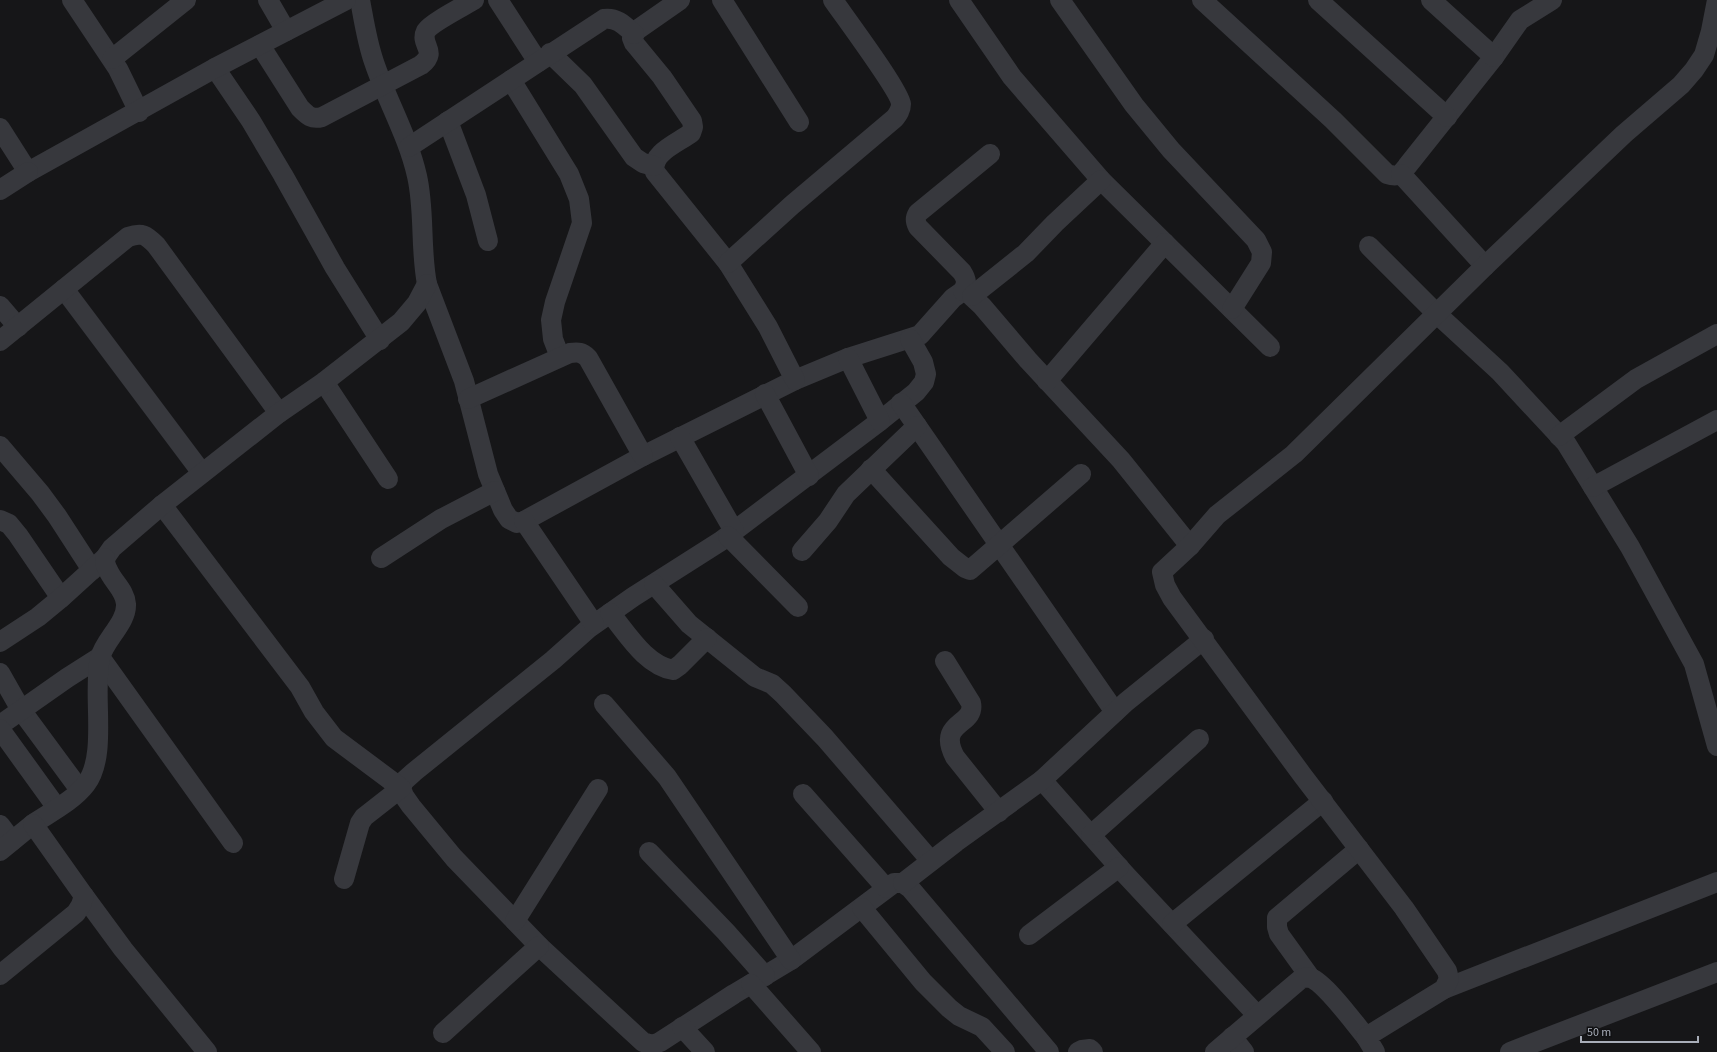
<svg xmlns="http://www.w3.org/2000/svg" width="1717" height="1052" viewBox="0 0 1717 1052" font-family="'Source Sans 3',sans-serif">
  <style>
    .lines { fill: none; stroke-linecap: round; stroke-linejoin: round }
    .minor { stroke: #37383d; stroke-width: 20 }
  </style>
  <rect width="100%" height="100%" fill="#161618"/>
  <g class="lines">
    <!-- minor -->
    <g class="minor">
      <path d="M72,0L118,69L139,112"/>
      <path d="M268,0L286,31"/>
      <path d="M360,0C364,21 367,42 374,62C387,101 408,136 417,176C425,211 420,248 427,284L464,381L488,474L503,510L509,519L517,523L524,521L643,456L795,380L848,358L920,335L953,298L963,291L968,293L982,306L1028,360L1121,460L1190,546"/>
      <path d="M498,0L538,62"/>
      <path d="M680,0L637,30L632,38L634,43L662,77L692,121L693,127L691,133C678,143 650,153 655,172L728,263L768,327L795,380"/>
      <path d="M722,0L799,122"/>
      <path d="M959,0L1012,77L1101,180L1270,347"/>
      <path d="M1060,0L1134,105L1171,150L1256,240L1262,252L1261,263L1232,309"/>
      <path d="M1202,0L1333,120L1387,174C1399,178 1401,174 1408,165L1494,57L1520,20L1552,0"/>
      <path d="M1318,0L1447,117"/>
      <path d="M1431,0L1494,57"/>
      <path d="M260,45L300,108C307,115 311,120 322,117L421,65C439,51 419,45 426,31C431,23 464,6 474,0"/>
      <path d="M550,53L583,85L634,157L643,163L654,166"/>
      <path d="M112,59L186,0"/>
      <path d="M215,68L251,121L283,175L335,268L380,340"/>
      <path d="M511,80L569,174L579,199L582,223L555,302L551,320L553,339L560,357"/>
      <path d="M448,121L476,195L488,241"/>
      <path d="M0,128L28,172L215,68L346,0"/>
      <path d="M409,147L604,19C617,17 625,26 634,34"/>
      <path d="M1401,174L1485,266"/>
      <path d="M0,190L28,172"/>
      <path d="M1369,246L1437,314L1500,372L1566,443L1630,547L1694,664L1717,746"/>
      <path d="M728,263L792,205L895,118C898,114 901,110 901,104C900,91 844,16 833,0"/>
      <path d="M64,289L202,473"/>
      <path d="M963,291C967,283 967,280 962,272L918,227C915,221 915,218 918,213L990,154"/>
      <path d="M972,296L1026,253L1055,223L1101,180"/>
      <path d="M0,306L18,327"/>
      <path d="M910,339L923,362L926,374L924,382L916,392L880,421L721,541L633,597L589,628L553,660L414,772L404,781L401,788L404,796L411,806L454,858L539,946L643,1042L652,1045L660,1042L734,994L791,960L894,883H903L910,888L1049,1052"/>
      <path d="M0,341L128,237C142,232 146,235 156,245L279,413"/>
      <path d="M848,358L880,421"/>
      <path d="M1047,381L1165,243"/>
      <path d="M324,382L388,479"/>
      <path d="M765,394L809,476"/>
      <path d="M468,399L570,353C578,352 582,352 588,358L643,456"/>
      <path d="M901,403L1115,712"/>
      <path d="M1559,436L1636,379L1717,334"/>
      <path d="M680,437L734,531"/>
      <path d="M0,446L40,493L57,516L92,570"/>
      <path d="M871,469L951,557L965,568L970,570L1081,474"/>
      <path d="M1593,487L1717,420"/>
      <path d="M162,505L300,687L314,712L334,738L401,788L364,817L360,823L344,879"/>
      <path d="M0,520L9,524L18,535L61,598"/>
      <path d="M524,521L594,624"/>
      <path d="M728,536L798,607"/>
      <path d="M802,551L828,521L846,494L917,426"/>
      <path d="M381,558L441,519L495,491"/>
      <path d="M654,584L689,624L755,677L772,684L783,694L825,738L931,861"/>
      <path d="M610,613C627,633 645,665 673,670L680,665L707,638"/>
      <path d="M0,642L38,617L61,598L105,558L112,548L162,505L279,413L324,382L401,322L417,303L427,284"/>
      <path d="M945,661L971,703C976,726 936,721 955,757L999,812"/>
      <path d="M0,673L21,710L80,790"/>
      <path d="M604,704L667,777L791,960"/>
      <path d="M0,725L67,678L100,657L233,843"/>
      <path d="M0,729L57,808"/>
      <path d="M1042,780L1125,874L1257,1015"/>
      <path d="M803,794L886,888"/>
      <path d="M0,825L12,841"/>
      <path d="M1091,835L1199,739"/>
      <path d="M0,851C11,842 22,833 33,824C51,812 73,801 86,784C108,755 92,694 100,658C104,640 127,623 126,604C125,590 113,582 108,570C106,567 105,562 105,558"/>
      <path d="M649,852L726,932L765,976"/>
      <path d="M903,883L956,842L1042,780L1126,702L1204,639"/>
      <path d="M84,896L123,949L207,1052"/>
      <path d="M862,908L923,982L949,1008L959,1016L982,1027L1005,1052"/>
      <path d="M515,921L598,789"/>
      <path d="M1172,924L1323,801"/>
      <path d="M1029,935L1119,867"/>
      <path d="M0,975L76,913L81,905L84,896L33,824"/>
      <path d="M1310,977L1279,934L1277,927V918L1359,849"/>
      <path d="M751,984L811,1052"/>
      <path d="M1444,989L1717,882"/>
      <path d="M682,1027L705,1052"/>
      <path d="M443,1033L539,946"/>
      <path d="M1232,1037L1244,1052"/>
      <path d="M1078,1052L1082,1050L1090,1049L1093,1052"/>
      <path d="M1215,1052L1302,978C1305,978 1308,977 1311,978C1326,984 1355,1024 1366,1037"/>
      <path d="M1375,1052L1366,1037L1444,989L1449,979L1447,971L1404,908L1303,776L1172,598L1165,585L1162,572L1190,546L1217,515L1294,454L1485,266L1624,134L1681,85L1694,70L1704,55L1711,31L1717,0"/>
      <path d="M1510,1052L1717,972"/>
    </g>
  </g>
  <!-- scale -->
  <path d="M1581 1036v6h117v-6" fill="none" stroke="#a8adb8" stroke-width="2"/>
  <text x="1587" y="1036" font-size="12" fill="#a8adb8" stroke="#111113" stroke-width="3" paint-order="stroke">50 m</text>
</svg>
